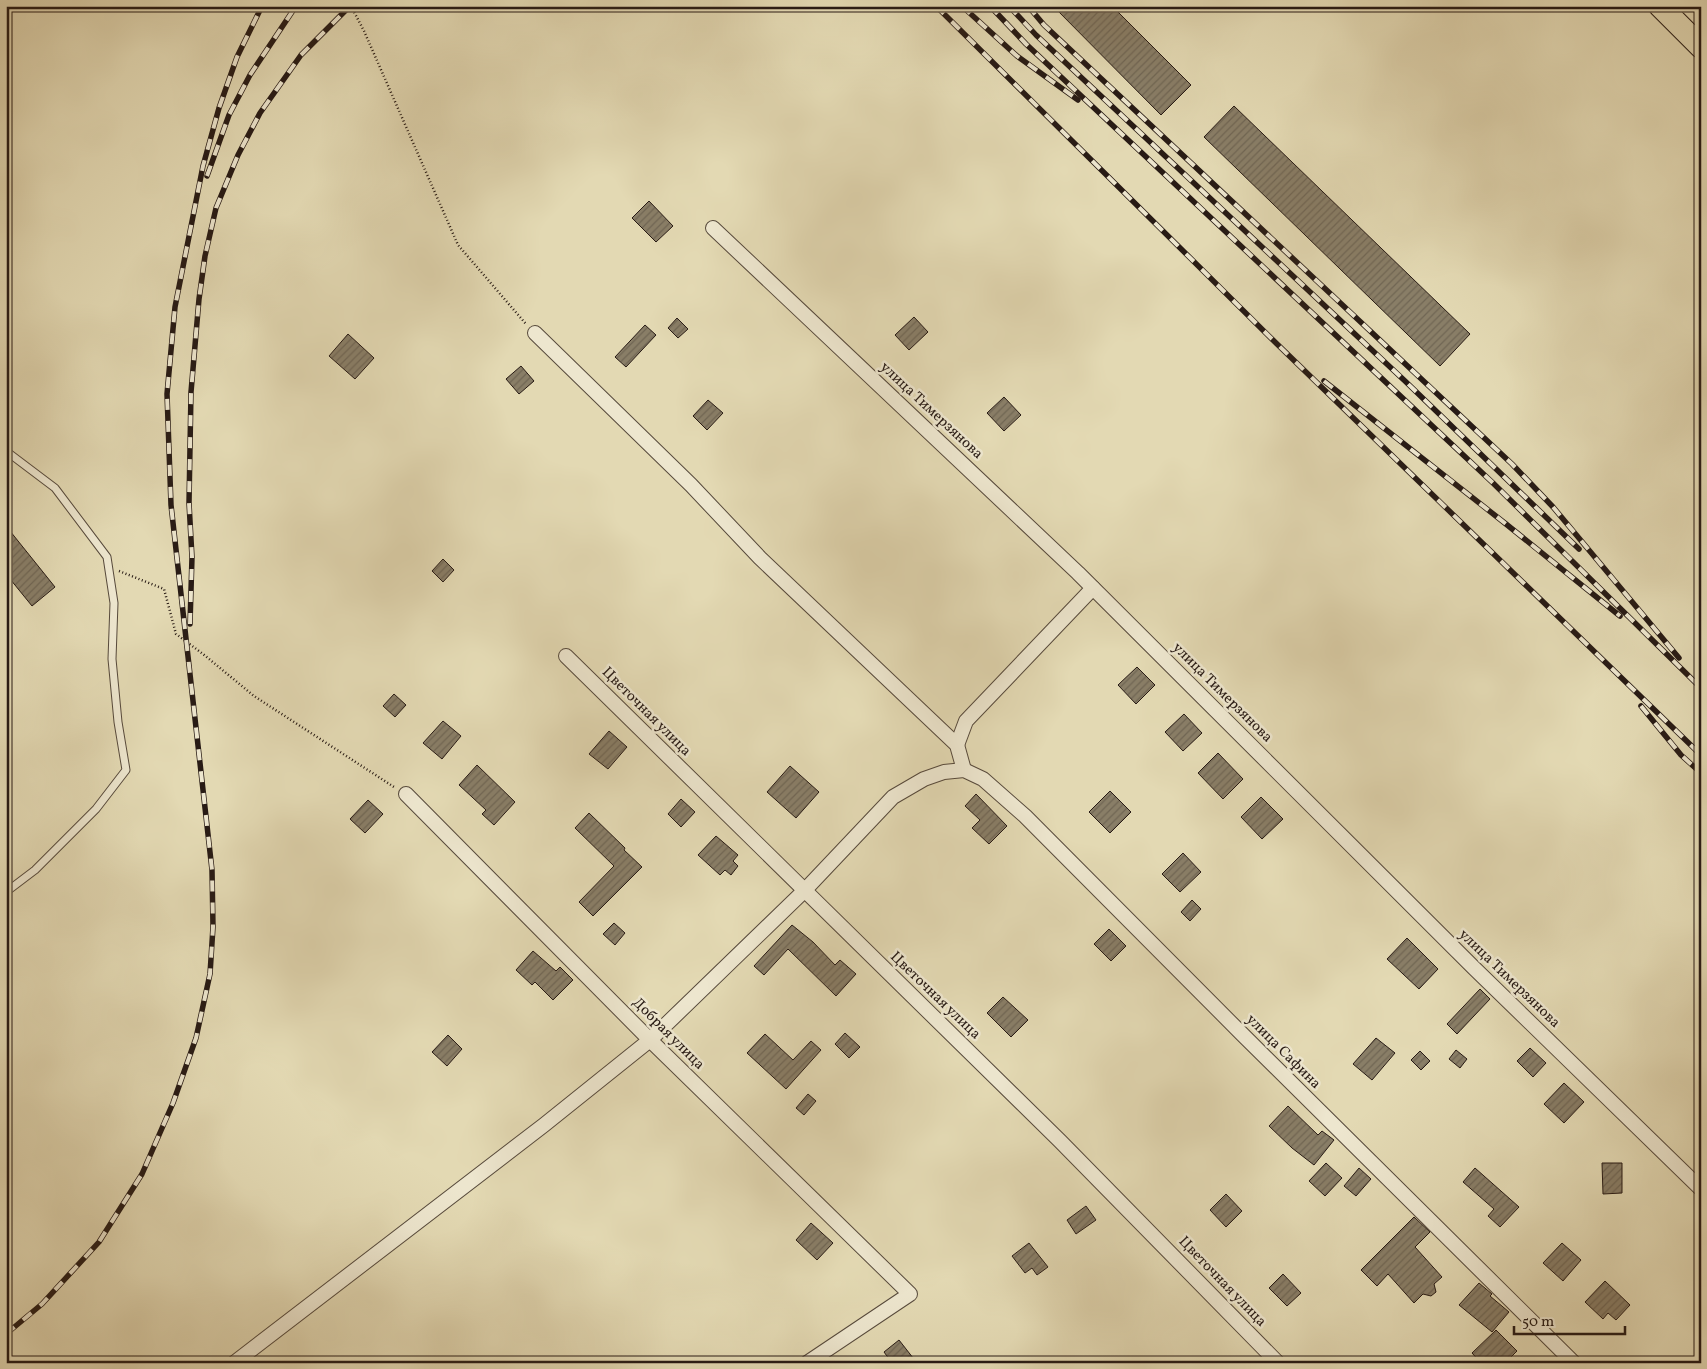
<svg xmlns="http://www.w3.org/2000/svg" width="1707" height="1369" viewBox="0 0 1707 1369" font-family="Vollkorn,serif">
  <style>
    .building { fill: url(#building-hatch); stroke: #281b15 }
    .lines { fill: none; stroke-linecap: round; stroke-linejoin: round }
    .lane-casing { stroke: #574a3c; stroke-width: 9 }
    .street-casing { stroke: #574a3c; stroke-width: 16 }
    .primary-casing { stroke: #281b15; stroke-width: 24 }
    .path { stroke: #281b15; stroke-width: 2.5; stroke-dasharray: 1 2.5; stroke-linecap: butt }
    .lane { stroke: #ede6ce; stroke-width: 7 }
    .street { stroke: #ede6ce; stroke-width: 14 }
    .primary { stroke: #e3d9b3; stroke-width: 22 }
    .rail-casing { stroke: #281b15; stroke-width: 5.5 }
    .rail { stroke: #ede6ce; stroke-width: 4; stroke-dasharray: 11; stroke-linecap: butt }
    .labels { text-anchor: middle; dominant-baseline: central; stroke-width: 5; stroke-linejoin: round; paint-order: stroke }
    .street-label { font-size: 15px; fill: #281b15; stroke: #ede6ce }
  </style>
  <defs>
    <pattern id="building-hatch" width="6" height="6" patternUnits="userSpaceOnUse" patternTransform="scale(1.25)"><rect width="6" height="6" fill="#897e67"/><path d="M-1 1l2-2M0 6l6-6M5 7l2-2" fill="none" stroke="#706654"/></pattern>
  </defs>
  <rect width="100%" height="100%" fill="#e3d9b3"/>
  <filter id="stains"><feTurbulence type="fractalNoise" baseFrequency=".004" numOctaves="4"/><feColorMatrix values="0 0 0 0 .2 0 0 0 0 .09 0 0 0 0 .02 0 0 0 .5 -.17"/></filter>
  <radialGradient id="worn" r=".72"><stop offset=".6" stop-color="#630" stop-opacity="0"/><stop offset="1" stop-color="#630" stop-opacity=".3"/></radialGradient>
  <!-- building -->
  <g class="building">
    <path d="M1053,6H1112L1191,85L1161,115Z"/>
    <path d="M1234,106L1470,334L1440,366L1204,137Z"/>
    <path d="M649,201L673,226L656,242L632,218Z"/>
    <path d="M914,317L928,332L909,350L895,335Z"/>
    <path d="M677,318L688,329L678,338L668,328Z"/>
    <path d="M645,325L656,335L626,367L615,357Z"/>
    <path d="M348,334L374,358L355,379L329,356Z"/>
    <path d="M521,366L534,381L519,394L506,379Z"/>
    <path d="M1004,397L1021,415L1004,431L987,413Z"/>
    <path d="M708,400L723,413L707,430L693,416Z"/>
    <path d="M6,526L55,587L32,606L6,574Z"/>
    <path d="M443,559L454,570L443,582L432,571Z"/>
    <path d="M1137,667L1155,685L1136,704L1118,685Z"/>
    <path d="M394,694L406,705L395,717L383,706Z"/>
    <path d="M1184,714L1202,733L1183,751L1165,732Z"/>
    <path d="M443,721L461,736L442,759L423,743Z"/>
    <path d="M609,731L627,747L608,769L589,754Z"/>
    <path d="M1218,753L1243,779L1223,799L1198,773Z"/>
    <path d="M477,765L515,802L494,825L482,814L486,810L459,785Z"/>
    <path d="M790,766L819,792L796,818L767,792Z"/>
    <path d="M1110,791L1131,812L1110,833L1089,812Z"/>
    <path d="M976,794L1007,826L989,844L972,828L980,820L965,806Z"/>
    <path d="M1261,797L1283,819L1262,839L1241,817Z"/>
    <path d="M681,799L695,812L681,827L668,814Z"/>
    <path d="M368,800L383,814L365,833L350,819Z"/>
    <path d="M589,813L625,848L624,850L642,867L593,916L579,902L614,866L575,828Z"/>
    <path d="M716,836L738,855L733,861L738,866L731,875L725,870L720,875L698,855Z"/>
    <path d="M1183,853L1201,872L1180,892L1162,874Z"/>
    <path d="M1192,900L1201,909L1190,921L1181,912Z"/>
    <path d="M614,923L625,933L615,945L603,934Z"/>
    <path d="M792,925L813,942L835,965L840,960L856,974L836,996L788,949L764,975L754,966Z"/>
    <path d="M1109,929L1126,946L1111,961L1094,944Z"/>
    <path d="M1407,938L1438,969L1419,989L1387,959Z"/>
    <path d="M533,951L556,971L560,967L573,980L553,1000L535,982L532,985L516,970Z"/>
    <path d="M1480,989L1490,999L1457,1034L1447,1024Z"/>
    <path d="M1003,997L1028,1020L1011,1037L987,1013Z"/>
    <path d="M845,1033L860,1047L849,1058L835,1044Z"/>
    <path d="M765,1034L793,1060L811,1041L821,1050L786,1089L747,1053Z"/>
    <path d="M448,1035L462,1049L447,1066L432,1052Z"/>
    <path d="M1376,1038L1395,1053L1372,1080L1353,1064Z"/>
    <path d="M1530,1048L1546,1063L1533,1077L1517,1061Z"/>
    <path d="M1456,1050L1467,1059L1460,1068L1449,1059Z"/>
    <path d="M1420,1051L1430,1061L1421,1070L1411,1060Z"/>
    <path d="M1564,1083L1584,1102L1564,1123L1544,1104Z"/>
    <path d="M808,1094L816,1101L804,1115L796,1108Z"/>
    <path d="M1288,1106L1318,1135L1322,1131L1334,1140L1314,1165L1292,1148L1269,1126Z"/>
    <path d="M1326,1163L1342,1178L1325,1196L1309,1181Z"/>
    <path d="M1602,1163H1622V1193L1603,1194Z"/>
    <path d="M1359,1168L1371,1179L1356,1196L1344,1186Z"/>
    <path d="M1475,1168L1519,1207L1500,1227L1488,1216L1494,1209L1463,1182Z"/>
    <path d="M1226,1194L1242,1211L1226,1227L1210,1210Z"/>
    <path d="M1086,1206L1096,1220L1076,1234L1067,1220Z"/>
    <path d="M1414,1217L1430,1232L1415,1247L1442,1277L1434,1284L1436,1292L1431,1296L1423,1294L1414,1303L1388,1274L1377,1286L1361,1270Z"/>
    <path d="M811,1223L833,1243L817,1260L796,1240Z"/>
    <path d="M1029,1243L1048,1267L1037,1275L1032,1268L1025,1273L1012,1256Z"/>
    <path d="M1562,1243L1581,1260L1563,1281L1543,1263Z"/>
    <path d="M1283,1274L1301,1293L1287,1306L1269,1288Z"/>
    <path d="M1605,1281L1630,1305L1616,1320L1608,1313L1603,1319L1585,1302Z"/>
    <path d="M1479,1283L1492,1294L1490,1296L1509,1312L1492,1332L1459,1305Z"/>
    <path d="M1496,1330L1517,1351L1505,1363H1481L1472,1353Z"/>
    <path d="M899,1340L917,1363H892L884,1352Z"/>
  </g>
  <g class="lines">
    <defs>
      <path id="lane" d="M6,451L55,488L107,557L114,603L112,659L118,722L126,770L96,809L35,870L6,892"/>
      <g id="street">
        <path d="M713,228L1078,573L1474,968L1701,1189"/>
        <path d="M535,333L691,485L760,558L957,745L964,770"/>
        <path d="M566,656L1060,1141L1278,1363"/>
        <path d="M957,745L966,721L1093,588"/>
        <path d="M406,794L650,1040L910,1294L807,1363"/>
        <path d="M234,1363L544,1125L650,1040L804,891L893,797L924,779L944,772L964,770L983,779L1025,816L1243,1035L1574,1363"/>
      </g>
      <path id="primary" d="M1660,6L1701,47"/>
    </defs>
    <!-- lane casing -->
    <use href="#lane" class="lane-casing"/>
    <!-- street casing -->
    <use href="#street" class="street-casing"/>
    <!-- primary casing -->
    <use href="#primary" class="primary-casing"/>
    <!-- path -->
    <g class="path">
      <path d="M351,6L364,31L458,245L526,324"/>
      <path d="M119,571L164,589L176,634L203,654L254,696L394,787"/>
    </g>
    <!-- lane -->
    <use href="#lane" class="lane"/>
    <!-- street -->
    <use href="#street" class="street"/>
    <!-- primary -->
    <use href="#primary" class="primary"/>
    <defs>
      <g id="rail">
        <path d="M936,6L1276,343L1701,755"/>
        <path d="M962,6L1017,56L1078,100"/>
        <path d="M990,6L1026,44L1493,483L1701,688"/>
        <path d="M1009,6L1036,35L1405,381L1579,549"/>
        <path d="M1028,6L1044,25L1512,464L1553,507L1679,658"/>
        <path d="M207,176L229,115L250,75L296,6"/>
        <path d="M1324,381L1506,524L1620,616"/>
        <path d="M190,624L192,557L189,503L191,392L199,299L205,256L216,208L238,155L260,113L301,55L350,6"/>
        <path d="M1641,706L1681,755L1701,773"/>
        <path d="M6,1334L42,1304L99,1242L142,1174L173,1103L196,1038L210,974L213,927L212,870L171,505L167,394L175,307L203,166L219,108L237,57L262,6"/>
      </g>
    </defs>
    <!-- rail casing -->
    <use href="#rail" class="rail-casing"/>
    <!-- rail -->
    <use href="#rail" class="rail"/>
  </g>
  <g class="labels">
    <!-- street labels -->
    <g class="street-label">
      <text transform="translate(931 411) rotate(43)">улица Тимерзянова</text>
      <text transform="translate(1222 693) rotate(45)">улица Тимерзянова</text>
      <text transform="translate(646 712) rotate(45)">Цветочная улица</text>
      <text transform="translate(1509 979) rotate(44)">улица Тимерзянова</text>
      <text transform="translate(935 996) rotate(44)">Цветочная улица</text>
      <text transform="translate(668 1034) rotate(45)">Добрая улица</text>
      <text transform="translate(1283 1052) rotate(45)">улица Сафина</text>
      <text transform="translate(1222 1282) rotate(46)">Цветочная улица</text>
    </g>
  </g>
  <!-- margin -->
  <rect width="1707" height="1369" fill="none" stroke="#e3d9b3" stroke-width="25"/>
  <rect x="8" y="8" width="1692" height="1354" fill="none" stroke="#281b15" stroke-width="2.5"/>
  <rect x="12" y="12" width="1682" height="1344" fill="none" stroke="#281b15"/>
  <!-- scale -->
  <path d="M1514 1326v8h111v-8" fill="none" stroke="#281b15" stroke-width="2.5"/>
  <text x="1522" y="1326" font-size="15" fill="#281b15" stroke="#ede6ce" stroke-width="4" paint-order="stroke">50 m</text>
  <rect width="100%" height="100%" filter="url(#stains)"/>
  <rect width="100%" height="100%" fill="url(#worn)"/>
</svg>
